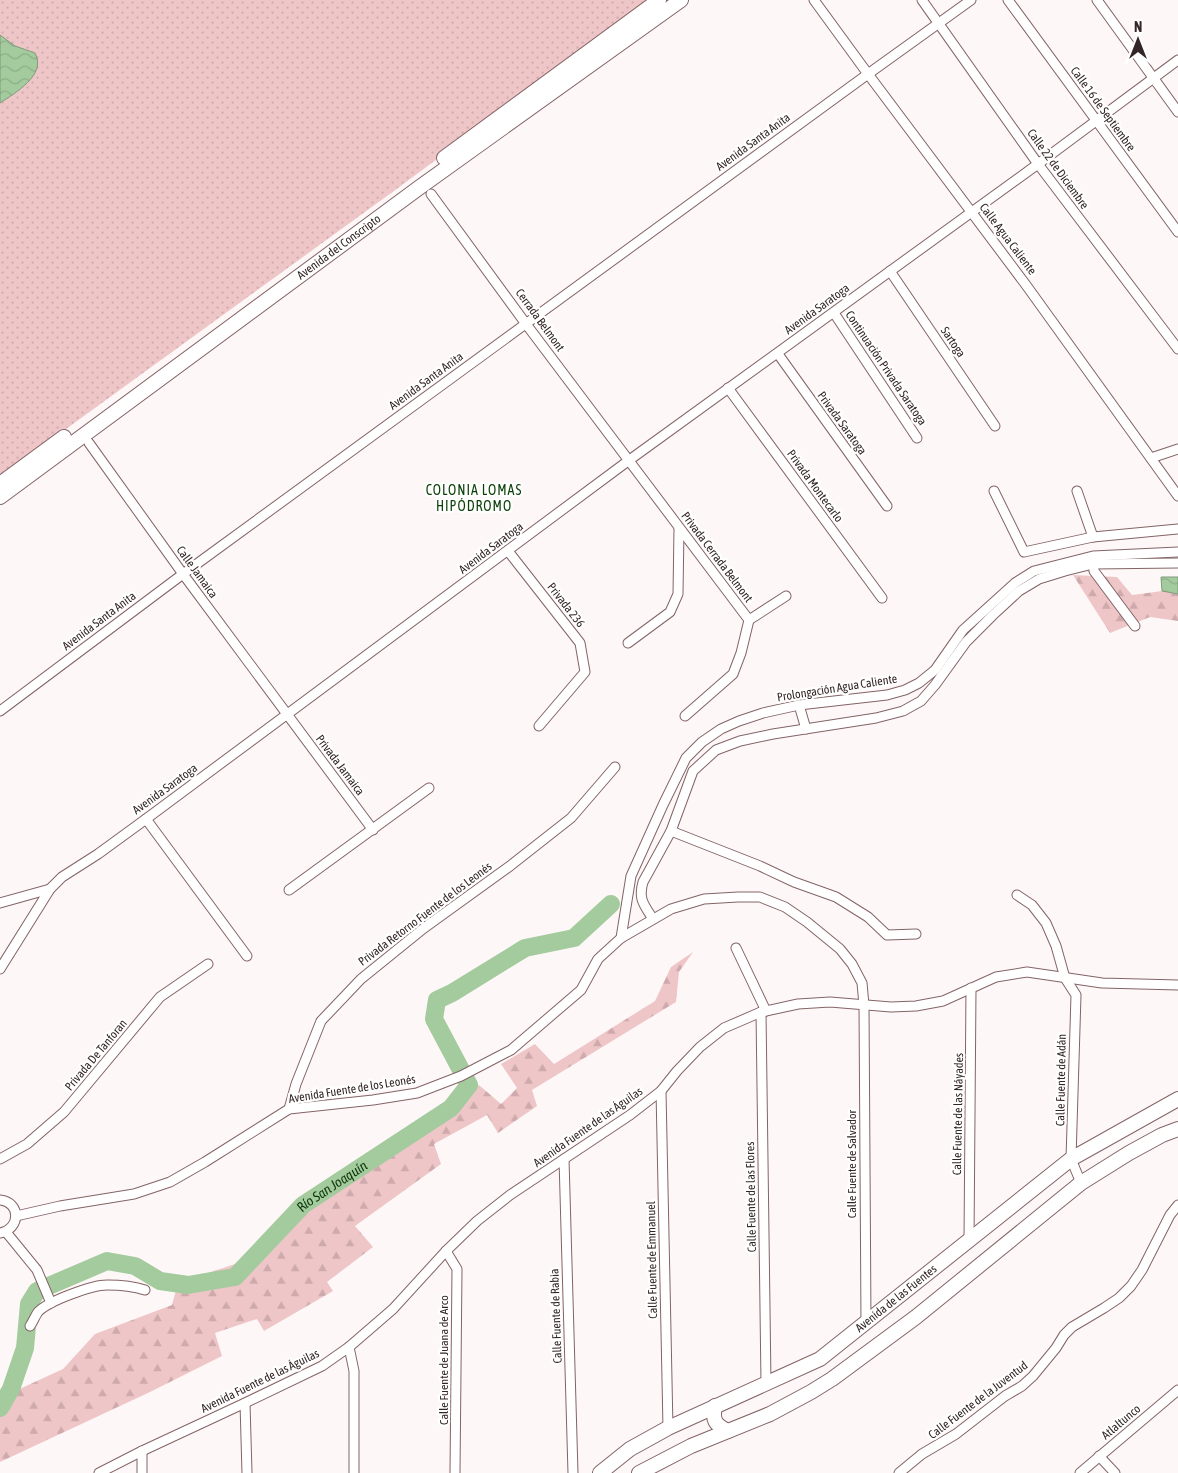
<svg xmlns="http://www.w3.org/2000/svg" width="1178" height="1473" viewBox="0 0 1178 1473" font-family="'Asap Condensed',sans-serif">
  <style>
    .grass { fill: url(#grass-dots) }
    .forest { fill: url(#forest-firs) }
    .water { fill: url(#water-waves); stroke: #829a7a }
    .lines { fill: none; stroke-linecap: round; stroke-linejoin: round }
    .river { stroke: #a3cb9e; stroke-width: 18 }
    .street-casing { stroke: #836466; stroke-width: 11 }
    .secondary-casing { stroke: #836466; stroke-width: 16 }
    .street { stroke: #fff; stroke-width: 9 }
    .secondary { stroke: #fff; stroke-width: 14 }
    .labels { text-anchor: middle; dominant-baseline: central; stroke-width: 4.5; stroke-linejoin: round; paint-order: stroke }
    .street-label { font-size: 12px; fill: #342627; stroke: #fff }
    .neighbourhood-label { font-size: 14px; letter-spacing: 1px; fill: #0a3f06; stroke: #fff }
    .water-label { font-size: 14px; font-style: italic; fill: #0d370a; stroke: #fff }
  </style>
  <defs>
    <pattern id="grass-dots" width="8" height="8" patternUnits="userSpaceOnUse" patternTransform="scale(1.25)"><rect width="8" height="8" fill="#efc6c8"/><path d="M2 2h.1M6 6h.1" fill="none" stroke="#ceaaac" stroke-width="1.8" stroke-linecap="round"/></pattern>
    <pattern id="forest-firs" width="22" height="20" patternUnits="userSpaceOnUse" patternTransform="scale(1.25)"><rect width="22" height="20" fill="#efc6c8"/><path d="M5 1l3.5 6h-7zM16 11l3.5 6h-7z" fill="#ceaaac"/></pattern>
    <pattern id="water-waves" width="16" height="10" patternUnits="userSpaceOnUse" patternTransform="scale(1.25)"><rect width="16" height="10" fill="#a3cb9e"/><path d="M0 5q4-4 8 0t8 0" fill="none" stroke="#8dae88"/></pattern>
  </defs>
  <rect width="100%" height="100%" fill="#fef7f7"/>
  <!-- grass -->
  <path class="grass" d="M0,0H652L398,188L0,477Z"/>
  <!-- forest -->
  <g class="forest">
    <path d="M1073,575L1117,577L1132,595L1162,591L1178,594V621L1150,617L1110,633Z"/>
    <path d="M693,952L679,972L676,1002L532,1090L537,1106L498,1133L487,1115L434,1144L441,1164L355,1226L373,1247L327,1282L333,1291L264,1331L257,1319L215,1333L222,1356L150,1392L0,1462V1398L63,1369L95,1334L172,1305L178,1283L250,1259L302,1202L426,1127L479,1085L501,1104L517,1088L501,1064L535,1044L554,1064L655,1001L671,967Z"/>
  </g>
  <!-- water -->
  <g class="water">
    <path d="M0,35L15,46L35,53C47,75 15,93 0,103Z"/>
    <path d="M1161,577H1178V594L1162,591Z"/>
  </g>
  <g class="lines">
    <!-- river -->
    <path class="river" id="s1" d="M0,1408L11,1389L25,1348L29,1304L37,1291L107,1261L135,1266L160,1281L188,1285L235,1277L303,1205L451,1108L469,1085L434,1019L437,1000L452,993L525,948L574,938L611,904"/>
    <defs>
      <g id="street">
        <path d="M814,0L868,74L1026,285L1178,496"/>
        <path d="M922,0L1038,164L1178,349"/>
        <path d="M1008,0L1178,232"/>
        <path d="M1097,0L1178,112"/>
        <path d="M431,194L526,324L749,620"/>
        <path d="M890,271L995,426"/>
        <path d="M834,313L917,438"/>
        <path d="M778,354L887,506"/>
        <path d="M728,388L882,598"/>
        <path d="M89,443L183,574L373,830"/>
        <path d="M1151,458L1178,449"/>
        <path d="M994,491L1024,552L1093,537L1178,529"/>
        <path d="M1077,491L1093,537"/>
        <path d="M508,551L580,643L585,672L539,726"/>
        <path d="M1093,559L1094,571L1135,626"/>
        <path d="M749,620L786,596"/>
        <path d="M628,643L670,612L678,594L679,528"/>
        <path d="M799,705L806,729"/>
        <path d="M0,711L183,574L868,74L971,0"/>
        <path d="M685,716L733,674L741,653L749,620"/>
        <path d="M146,819L247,956"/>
        <path d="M671,831L760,866L794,882L836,897L868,917L887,935L916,934"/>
        <path d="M289,890L429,788"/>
        <path d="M1017,895L1032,905L1046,923L1056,946L1065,978L1076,995L1071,1159L1081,1183"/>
        <path d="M0,903L50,889"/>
        <path d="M653,919C644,905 638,899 643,882L671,831L693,771L716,750L740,741L773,734L876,718L903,711L921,701L935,685L966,642L993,615L1019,591L1039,579L1065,571L1093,564L1178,563"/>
        <path d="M621,938L631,876L663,805L686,758L702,742L721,729L739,721L763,713L799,705L887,695L905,690L919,683L935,670L963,630L1015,583L1034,571L1093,556L1178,552"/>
        <path d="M736,948L766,1011"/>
        <path d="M0,969L50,889L62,877L98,854L146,819L628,461L1038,164L1178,60"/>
        <path d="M761,1012L766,1383"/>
        <path d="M661,1091L668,1428"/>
        <path d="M289,1109L296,1084L321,1021L361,979L424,928L510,866L571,818L615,767"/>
        <path d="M0,1159L27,1144L64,1112L160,997L208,964"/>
        <path d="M564,1159L573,1473"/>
        <path d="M0,1200C21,1202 21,1229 0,1233"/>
        <path d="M16,1216L60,1206L134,1194L170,1182L205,1162L289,1109L373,1100L417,1093L461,1076L511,1050L581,990L598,959L621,938L671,909L704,899L738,897H760L785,907L807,922L840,949L852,964L862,983L864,1005L866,1323"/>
        <path d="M6,1232L37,1270L51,1303"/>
        <path d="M969,1240L971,988"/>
        <path d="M446,1251L457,1269L455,1473"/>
        <path d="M30,1326C33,1322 35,1316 38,1312C48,1301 92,1285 107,1285C120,1285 133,1286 145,1290"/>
        <path d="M349,1347L354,1371V1473"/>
        <path d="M245,1403L247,1473"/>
        <path d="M1099,1456L1115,1473"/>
        <path d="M99,1473L142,1451L245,1403L322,1366L349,1347L393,1309L446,1251L477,1221L510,1195L630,1115L661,1091L677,1071L700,1047L724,1028L761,1012L798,1004L830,1002L891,1007L916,1006L943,1001L996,977L1027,972L1102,983L1178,985"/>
        <path d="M142,1473V1451"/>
        <path d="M899,1473L922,1454L956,1434L1005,1396L1022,1386L1033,1376L1056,1348L1064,1335L1072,1327L1104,1308L1119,1298L1131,1286L1142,1270L1170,1215L1178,1205"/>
        <path d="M1080,1473L1178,1390"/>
      </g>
      <g id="secondary">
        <path d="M444,158L659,0"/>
        <path d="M0,484L64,437"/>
        <path id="s2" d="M0,497L420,187L681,0"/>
        <path d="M715,1406C712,1420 715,1425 728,1431"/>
        <path id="s3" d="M600,1473L630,1449L668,1428L820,1359L1071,1159L1178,1099"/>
        <path d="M639,1473L691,1446L770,1414L811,1392L832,1379L916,1317L1081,1183L1129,1153L1162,1135L1178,1129"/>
      </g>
    </defs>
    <!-- street casing -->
    <use href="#street" class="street-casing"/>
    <!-- secondary casing -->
    <use href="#secondary" class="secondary-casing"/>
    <!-- street -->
    <use href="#street" class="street"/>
    <!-- secondary -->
    <use href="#secondary" class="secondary"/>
  </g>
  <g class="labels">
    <!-- street labels -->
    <g class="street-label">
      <text transform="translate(1103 109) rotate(54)">Calle 16 de Septiembre</text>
      <text transform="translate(753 142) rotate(-36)">Avenida Santa Anita</text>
      <text transform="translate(1058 169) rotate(54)">Calle 22 de Diciembre</text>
      <text transform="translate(1008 239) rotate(53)">Calle Agua Caliente</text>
      <text stroke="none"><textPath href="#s2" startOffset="421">Avenida del Conscripto</textPath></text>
      <text transform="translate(817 309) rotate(-36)">Avenida Saratoga</text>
      <text transform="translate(540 320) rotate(54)">Cerrada Belmont</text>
      <text transform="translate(953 342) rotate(56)">Sartoga</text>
      <text transform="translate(886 368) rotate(56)">Continuación Privada Saratoga</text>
      <text transform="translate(426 381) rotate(-36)">Avenida Santa Anita</text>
      <text transform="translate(842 423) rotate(54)">Privada Saratoga</text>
      <text transform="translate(815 486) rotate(54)">Privada Montecarlo</text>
      <text transform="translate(491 548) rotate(-37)">Avenida Saratoga</text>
      <text transform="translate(717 557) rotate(53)">Privada Cerrada Belmont</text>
      <text transform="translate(197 572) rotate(54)">Calle Jamaica</text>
      <text transform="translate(566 605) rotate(52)">Privada 236</text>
      <text transform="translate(99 621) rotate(-37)">Avenida Santa Anita</text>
      <text transform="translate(837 688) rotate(-9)">Prolongación Agua Caliente</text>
      <text transform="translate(340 765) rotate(53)">Privada Jamaica</text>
      <text transform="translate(165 789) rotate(-36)">Avenida Saratoga</text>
      <text transform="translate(425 914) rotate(-37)">Privada Retorno Fuente de los Leonés</text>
      <text transform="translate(96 1055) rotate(-50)">Privada De Tanforan</text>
      <text transform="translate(1061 1080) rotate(-89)">Calle Fuente de Adán</text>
      <text transform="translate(352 1089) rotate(-9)">Avenida Fuente de los Leonés</text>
      <text transform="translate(958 1114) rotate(-89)">Calle Fuente de las Náyades</text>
      <text transform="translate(588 1127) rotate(-35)">Avenida Fuente de las Águilas</text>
      <text transform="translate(852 1164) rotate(-90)">Calle Fuente de Salvador</text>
      <text transform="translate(751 1197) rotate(-91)">Calle Fuente de las Flores</text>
      <text transform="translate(652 1260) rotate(-91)">Calle Fuente de Emmanuel</text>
      <text stroke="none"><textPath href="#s3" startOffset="346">Avenida de las Fuentes</textPath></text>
      <text transform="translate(556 1316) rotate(-92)">Calle Fuente de Rabia</text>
      <text transform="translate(444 1360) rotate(-90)">Calle Fuente de Juana de Arco</text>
      <text transform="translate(260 1381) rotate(-26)">Avenida Fuente de las Águilas</text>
      <text transform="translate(978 1400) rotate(-37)">Calle Fuente de la Juventud</text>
      <text transform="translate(1121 1422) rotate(-40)">Atlaltunco</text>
    </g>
    <!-- neighbourhood labels -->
    <g class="neighbourhood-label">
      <text x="474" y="490">COLONIA LOMAS<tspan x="474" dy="16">HIPÓDROMO</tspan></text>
    </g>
    <!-- water labels -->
    <g class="water-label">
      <text stroke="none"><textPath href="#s1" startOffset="468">Río San Joaquín</textPath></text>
    </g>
  </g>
  <!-- north arrow -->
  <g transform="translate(1138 40)" stroke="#ffffff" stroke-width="4" paint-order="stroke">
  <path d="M0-4L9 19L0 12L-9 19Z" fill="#342627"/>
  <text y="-8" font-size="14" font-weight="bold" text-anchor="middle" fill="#342627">N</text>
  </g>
</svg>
